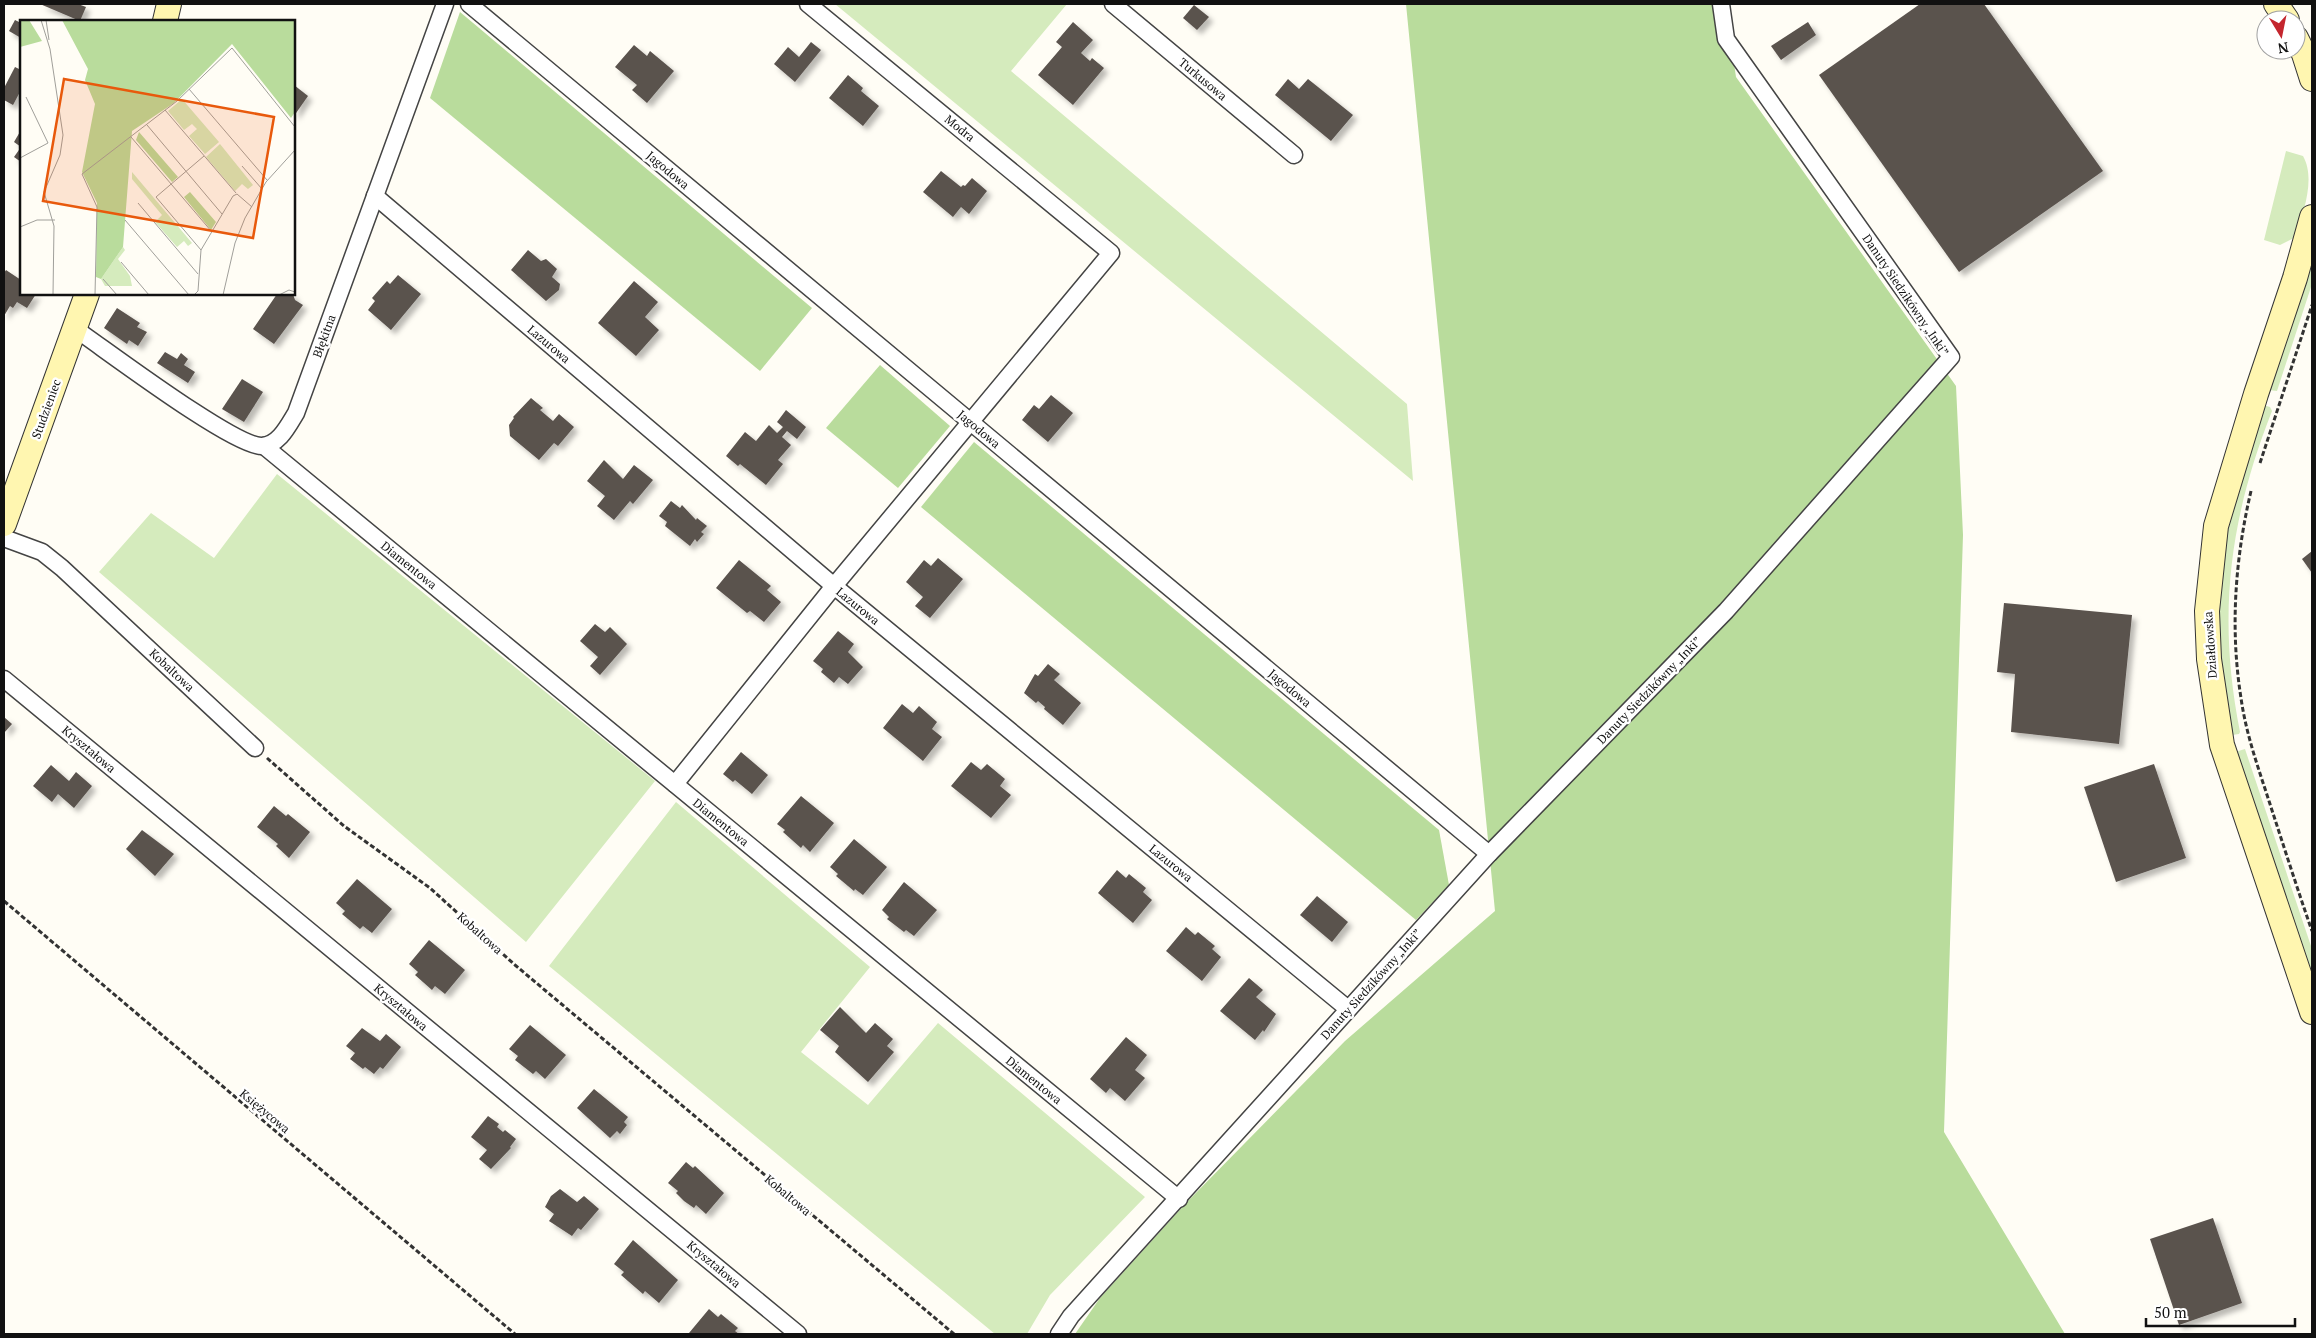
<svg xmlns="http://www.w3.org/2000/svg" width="2316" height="1338" viewBox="0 0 2316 1338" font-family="'PT Serif',serif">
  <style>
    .green { fill: #d5ebbd }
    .forest { fill: #b9dc9c }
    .building { fill: #5a524d; filter: url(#shadow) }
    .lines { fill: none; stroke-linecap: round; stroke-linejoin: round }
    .street-casing { stroke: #444; stroke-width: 19 }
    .secondary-casing { stroke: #333; stroke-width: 26 }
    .path { stroke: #333; stroke-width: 3; stroke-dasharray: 5 2.5; stroke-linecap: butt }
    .street { stroke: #fff; stroke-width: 16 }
    .secondary { stroke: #fff6b0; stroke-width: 24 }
    .labels { text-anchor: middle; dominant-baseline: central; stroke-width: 5; stroke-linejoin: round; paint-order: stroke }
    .street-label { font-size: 12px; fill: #111; stroke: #fff }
    .inset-road { fill: none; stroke: #a09f9a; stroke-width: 1 }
    .view { fill: #e8590c; fill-opacity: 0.15; stroke: #e8590c; stroke-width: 2.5 }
    .inset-edge { fill: none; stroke: #111; stroke-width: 2.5 }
  </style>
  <defs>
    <filter id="shadow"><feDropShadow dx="4.5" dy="4.5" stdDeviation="2.5" flood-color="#0004"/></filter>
  </defs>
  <rect width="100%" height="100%" fill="#fffdf5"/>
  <!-- green -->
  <g class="green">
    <path d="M835,4H1067L1011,71L1407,404L1413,481Z"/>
    <path d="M2286,151L2303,156C2316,179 2303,212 2296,237L2280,245L2264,240Z"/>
    <path d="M2312,256V284L2277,391L2268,390Z"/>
    <path d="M2263,405L2270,407L2272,411C2229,520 2217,616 2240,732L2239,734L2232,735L2219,660L2218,607L2222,549L2230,511Z"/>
    <path d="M277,474L655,781L526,942L99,572L151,513L214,558Z"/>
    <path d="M2245,749L2312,949V979L2235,752Z"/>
    <path d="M676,802L870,967L801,1052L868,1105L938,1023L1145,1197L1050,1295L1027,1334H995L549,966Z"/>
  </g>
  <!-- forest -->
  <g class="forest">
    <path d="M1406,4H1725L1736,77L1956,386L1963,535L1944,1132L2065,1334H1075L1100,1298L1186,1203L1345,1041L1495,911Z"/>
    <path d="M460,12L812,308L760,371L430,98Z"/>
    <path d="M880,365L950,426L898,488L826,428Z"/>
    <path d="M974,442L1439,830L1449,885L1416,920L921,507Z"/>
  </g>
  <!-- building -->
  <g class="building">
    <path d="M40,4H78L86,7L80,21Z"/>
    <path d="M1920,4H1984L2103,171L1959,272L1819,75Z"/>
    <path d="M1194,5L1209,17L1197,30L1183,18Z"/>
    <path d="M15,20L21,23V38L9,31Z"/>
    <path d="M1073,22L1093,40L1081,53L1090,61L1092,58L1104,68L1073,105L1038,75L1062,47L1056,42Z"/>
    <path d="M1808,22L1816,35L1781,60L1771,46Z"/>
    <path d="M811,42L821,50L795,82L774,64L788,47L799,57Z"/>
    <path d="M634,45L647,56L650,51L674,71L647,103L632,90L637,85L615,67Z"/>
    <path d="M15,67L21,70V90L13,105L4,100V88Z"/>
    <path d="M848,75L863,88L861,91L879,106L863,126L829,98Z"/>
    <path d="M1288,79L1299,89L1308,79L1353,115L1331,141L1275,95Z"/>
    <path d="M294,85L308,96L294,116Z"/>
    <path d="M21,130V162L14,157L21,147L14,142Z"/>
    <path d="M941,171L961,187L963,185L965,186L972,178L987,191L969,214L961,207L953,217L923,192Z"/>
    <path d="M528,250L541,261L546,259L557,269L552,277L560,284L559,290L546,301L511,270Z"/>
    <path d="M6,270L21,280V294H36L27,308L17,302L13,308L10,306L4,316V273Z"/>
    <path d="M398,275L421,294L391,330L368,310L375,301L372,298L379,290L387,281L390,284Z"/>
    <path d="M634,281L658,302L645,317L659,330L636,356L598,323Z"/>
    <path d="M277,294H293L295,300L303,305L274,344L253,329Z"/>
    <path d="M117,308L140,323L137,327L147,332L138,346L129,340L127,344L104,328Z"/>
    <path d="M165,352L177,359L181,353L188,359L184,365L195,372L188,383L157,363Z"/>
    <path d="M242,379L263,392L244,422L222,409Z"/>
    <path d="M1051,395L1073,413L1048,442L1022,420L1034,405L1039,409Z"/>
    <path d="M531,398L543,408L540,410L553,421L559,414L574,427L558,446L554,443L539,460L510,436L509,425L514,418L513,417Z"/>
    <path d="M786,410L806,427L797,439L787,431L782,437L791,445L778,460L783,464L766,485L740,464L738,466L726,456L745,432L756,441L769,425L777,433L783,427L777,422Z"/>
    <path d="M604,460L623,479L634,465L653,480L633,504L630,501L614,520L597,506L605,496L587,481Z"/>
    <path d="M671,501L680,508L682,505L696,520L697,518L707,526L701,532L704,534L697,542L695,539L690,546L665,526L667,522L659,516Z"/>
    <path d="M2312,551V573L2302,559Z"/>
    <path d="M938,558L963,579L930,618L915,606L923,597L906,582L924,560L931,566Z"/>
    <path d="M739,560L771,586L767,590L781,602L764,622L750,611L747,613L716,588Z"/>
    <path d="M2004,603L2132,615L2119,744L2011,732L2015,674L1997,672Z"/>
    <path d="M595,624L605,632L610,627L627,644L600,675L590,666L598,657L580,641Z"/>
    <path d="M838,631L854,644L848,652L863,667L848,684L839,677L834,683L821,672L823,669L813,661Z"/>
    <path d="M1048,664L1060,674L1054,680L1081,703L1063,725L1044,709L1045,707L1038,701L1036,703L1024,693L1035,674L1038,676Z"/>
    <path d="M902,704L913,713L919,706L937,722L932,729L942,737L923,761L883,728Z"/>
    <path d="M4,717L12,724L4,733Z"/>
    <path d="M741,752L768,775L752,794L735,780L733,782L723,774Z"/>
    <path d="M971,762L981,770L987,764L1005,779L1000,786L1011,795L991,818L951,786Z"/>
    <path d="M2154,764L2186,858L2116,882L2084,787Z"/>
    <path d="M51,765L69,781L76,772L92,786L74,808L58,794L52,802L33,786Z"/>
    <path d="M801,796L834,823L810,852L803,845L801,848L783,832L785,830L777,824Z"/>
    <path d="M274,806L286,816L288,814L310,832L289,858L276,846L278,844L257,827Z"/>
    <path d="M142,830L174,854L155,876L126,849Z"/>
    <path d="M854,839L887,867L863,895L855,889L854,891L836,876L838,874L830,867Z"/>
    <path d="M1117,870L1126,878L1129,874L1146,888L1143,892L1152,900L1133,923L1098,893Z"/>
    <path d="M357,879L392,909L372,933L363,926L360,929L342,914L345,911L336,903Z"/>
    <path d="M904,882L937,910L914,936L906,930L904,932L887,919L889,917L882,910Z"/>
    <path d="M1317,896L1348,922L1332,942L1300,915Z"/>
    <path d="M1186,927L1195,935L1198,932L1215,946L1212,949L1221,957L1202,981L1166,951Z"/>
    <path d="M429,940L465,970L445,994L435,986L432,990L415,975L418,972L409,964Z"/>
    <path d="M1249,978L1263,990L1256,997L1276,1014L1264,1032L1263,1030L1255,1040L1220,1011Z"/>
    <path d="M840,1007L866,1033L875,1023L893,1039L887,1046L894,1052L868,1082L835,1052L839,1046L820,1030Z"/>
    <path d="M530,1025L566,1055L545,1079L536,1071L533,1074L515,1060L518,1056L509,1049Z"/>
    <path d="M362,1028L380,1041L386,1034L401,1047L383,1069L380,1067L374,1074L365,1067L363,1069L350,1059L355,1053L346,1046Z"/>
    <path d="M1126,1037L1147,1055L1135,1070L1145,1078L1125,1101L1110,1088L1106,1093L1090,1079Z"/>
    <path d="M594,1089L628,1117L624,1122L627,1125L620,1134L617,1131L610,1138L577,1108Z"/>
    <path d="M488,1116L499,1124L497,1127L503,1132L505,1130L516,1139L510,1147L511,1148L491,1169L479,1159L487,1150L471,1137Z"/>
    <path d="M686,1162L693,1168L695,1166L724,1193L706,1214L696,1205L694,1208L684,1201L676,1193L678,1191L668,1183Z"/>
    <path d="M560,1189L577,1202L584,1196L599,1209L581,1230L578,1228L572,1236L549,1221L554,1214L545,1207L551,1196Z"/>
    <path d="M2213,1218L2242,1303L2179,1325L2150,1239Z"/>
    <path d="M633,1240L678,1280L659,1303L645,1291L643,1294L621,1275L624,1272L614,1264Z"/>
    <path d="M709,1309L718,1317L721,1314L738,1328L735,1331L739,1334H691L689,1333Z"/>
  </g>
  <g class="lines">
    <defs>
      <g id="street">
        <path d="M469,4L1489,854"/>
        <path d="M1113,4L1294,155"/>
        <path d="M375,196L834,586L1348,1009"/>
        <path d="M74,328C105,349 234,447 262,446C279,445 288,426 296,413L445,4"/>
        <path d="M264,446L1179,1199"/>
        <path d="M4,538L42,552L62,568L255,748"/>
        <path d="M4,679L798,1334"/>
        <path d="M675,784L834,586L1111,253L808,4"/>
        <path d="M1059,1334L1071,1316L1489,854L1726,611L1951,357L1726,39L1721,4"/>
      </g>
      <g id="secondary">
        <path d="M2276,4L2287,20"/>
        <path d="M165,21L169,4"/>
        <path d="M2296,38L2304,54L2312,79"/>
        <path d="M2312,217L2295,278L2256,394L2216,526L2207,611L2209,659L2222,745L2312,1012"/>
        <path d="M4,524L87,294"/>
      </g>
    </defs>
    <!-- street casing -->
    <use href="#street" class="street-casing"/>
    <!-- secondary casing -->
    <use href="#secondary" class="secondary-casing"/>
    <!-- path -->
    <g class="path">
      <path d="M2260,463L2312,305"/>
      <path d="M2251,491C2235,559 2230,629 2241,698C2246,734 2258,767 2269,801C2283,844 2297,888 2312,931"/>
      <path d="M267,758L344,826L430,888L515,965L954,1334"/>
      <path d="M4,901L515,1334"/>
    </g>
    <!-- street -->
    <use href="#street" class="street"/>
    <!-- secondary -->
    <use href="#secondary" class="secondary"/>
  </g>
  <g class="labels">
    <!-- street labels -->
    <g class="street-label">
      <text transform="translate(1203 79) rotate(40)">Turkusowa</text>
      <text transform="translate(960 128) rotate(39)">Modra</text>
      <text transform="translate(668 170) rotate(40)">Jagodowa</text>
      <text transform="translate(1906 295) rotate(56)">Danuty Siedzikówny „Inki”</text>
      <text transform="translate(324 336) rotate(-70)">Błękitna</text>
      <text transform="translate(549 344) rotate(40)">Lazurowa</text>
      <text transform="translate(46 409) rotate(-70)">Studzieniec</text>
      <text transform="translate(979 429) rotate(40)">Jagodowa</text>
      <text transform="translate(409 565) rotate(39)">Diamentowa</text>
      <text transform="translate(858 606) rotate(39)">Lazurowa</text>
      <text transform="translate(2210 645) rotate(-94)">Działdowska</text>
      <text transform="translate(172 670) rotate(43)">Kobaltowa</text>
      <text transform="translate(1290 688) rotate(40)">Jagodowa</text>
      <text transform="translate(1649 690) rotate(-46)">Danuty Siedzikówny „Inki”</text>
      <text transform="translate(89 749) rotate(40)">Kryształowa</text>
      <text transform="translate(721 822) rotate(39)">Diamentowa</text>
      <text transform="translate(1171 863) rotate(39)">Lazurowa</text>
      <text transform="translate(480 933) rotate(42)">Kobaltowa</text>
      <text transform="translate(1371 984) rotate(-48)">Danuty Siedzikówny „Inki”</text>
      <text transform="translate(401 1007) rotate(40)">Kryształowa</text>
      <text transform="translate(1034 1080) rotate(39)">Diamentowa</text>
      <text transform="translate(265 1111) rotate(40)">Księżycowa</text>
      <text transform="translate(788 1195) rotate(40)">Kobaltowa</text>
      <text transform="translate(714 1264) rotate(40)">Kryształowa</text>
    </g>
  </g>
  <!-- overview -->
  <g transform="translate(20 20)">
    <rect width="275" height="275" fill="#fffdf5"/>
    <path d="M162,79L199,122L185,134L169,116L177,109L172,104L164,110L148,91ZM200,124L233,165L228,169L222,164L215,171L186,137ZM112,152L172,223L168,226L164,221L157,227L135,202L142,195L112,159ZM103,227L105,230L98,239L110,256L112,266H85L81,259Z" fill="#d5ebbd"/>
    <path d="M0,0H9L22,21L0,27ZM42,0H275V92L271,98L212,24L154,83L112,111L103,227L81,259L76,257L77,183L62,152L75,84L65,60L68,49ZM119,112L158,157L152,162L116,120ZM170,172L196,202L191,210L164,177Z" fill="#b9dc9c"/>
    <path class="inset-road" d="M21,0L30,29L43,115L40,135L24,172L34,206L33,275M26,0L29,20M169,69L247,160M145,90L216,173M127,105L202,194M111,117L192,212M0,138L28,123L6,77M222,146L242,169M118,183L178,254M105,200L169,275M0,207L17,200H35M181,230L136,177L184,136M101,242L129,275M83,259L97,275M75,275L77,187L62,154L157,81L212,28L275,107M174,275L178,271L181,230L213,176L217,174L232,187M203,275L215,223L225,198L246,162L275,130M259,275L269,270L275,272"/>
    <path class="view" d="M44,59L254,97L233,218L23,181Z"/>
    <rect width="275" height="275" class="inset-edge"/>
  </g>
  <!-- border -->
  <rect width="2316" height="1338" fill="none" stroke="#111111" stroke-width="10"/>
  <!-- north arrow -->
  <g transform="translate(2281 35) rotate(170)"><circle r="24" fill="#ffffff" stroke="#a0a0a0"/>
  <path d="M0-4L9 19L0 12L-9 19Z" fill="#c4262e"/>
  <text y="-8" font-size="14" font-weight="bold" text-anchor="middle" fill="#111111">N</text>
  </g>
  <!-- scale -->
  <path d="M2146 1318v8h149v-8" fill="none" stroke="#111111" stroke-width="2.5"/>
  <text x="2154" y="1318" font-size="15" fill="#111111" stroke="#ffffff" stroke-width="4" paint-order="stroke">50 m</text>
</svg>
